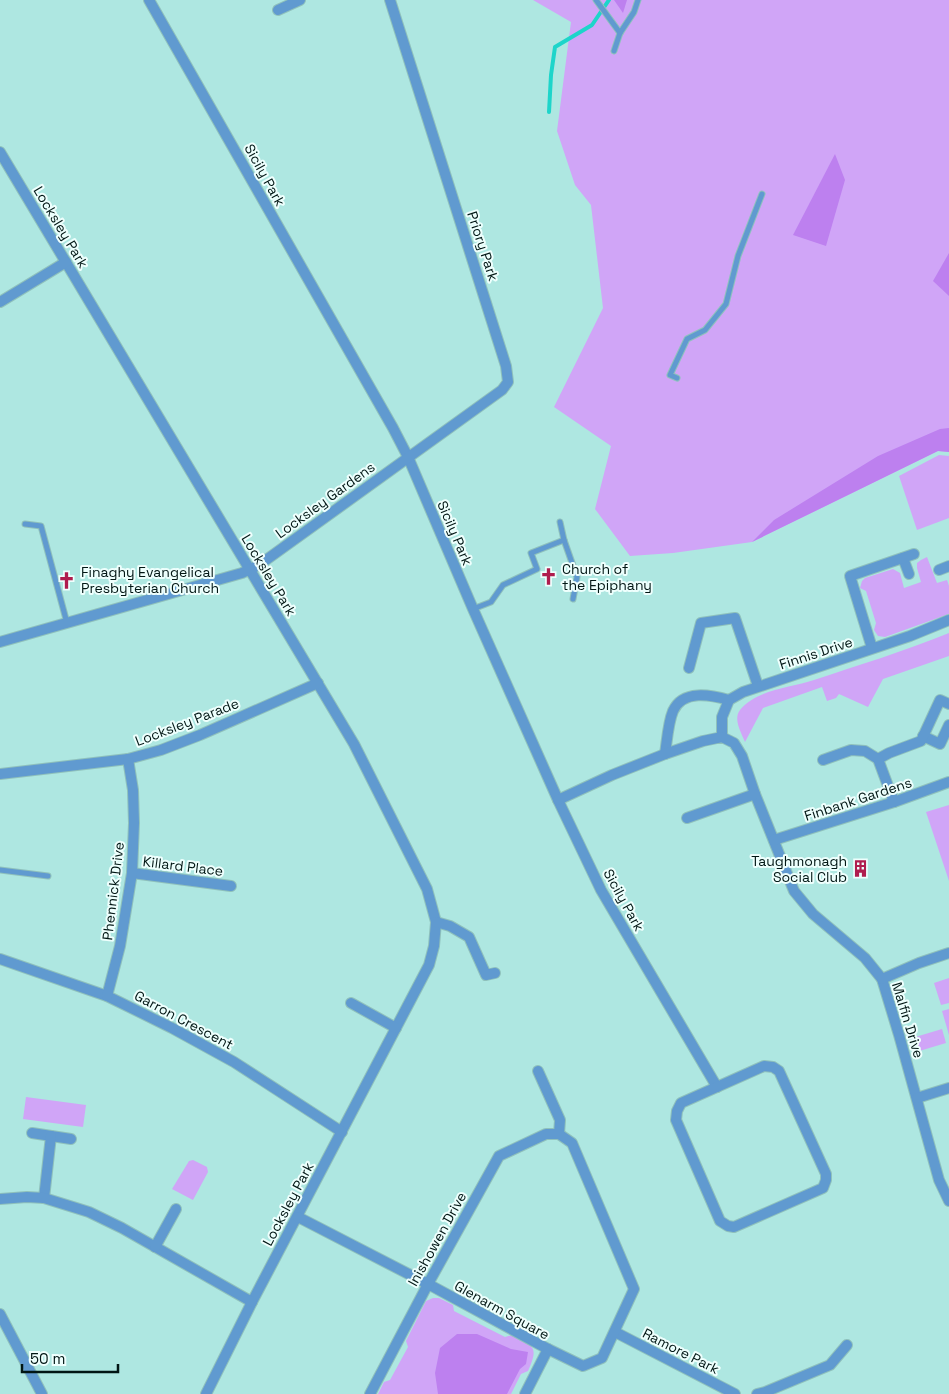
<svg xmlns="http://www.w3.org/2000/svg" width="949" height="1394" viewBox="0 0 949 1394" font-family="'Space Grotesk',sans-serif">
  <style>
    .green { fill: #d0a5f7 }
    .forest { fill: #bd80ef }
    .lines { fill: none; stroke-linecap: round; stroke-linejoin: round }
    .stream { stroke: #1dd5ca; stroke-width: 4 }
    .lane-casing { stroke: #8fc1bc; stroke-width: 7 }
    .street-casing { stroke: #8fc1bc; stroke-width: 12 }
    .lane { stroke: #609ad0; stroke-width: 5 }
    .street { stroke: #609ad0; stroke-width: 10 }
    .labels { text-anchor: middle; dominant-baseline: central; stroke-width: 4; stroke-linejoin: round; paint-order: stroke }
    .street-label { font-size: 14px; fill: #011614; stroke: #eefffd }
    .poi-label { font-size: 14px; fill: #011614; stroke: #eefffd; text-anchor: start }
  </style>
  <rect width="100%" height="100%" fill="#aee7e1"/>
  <!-- green -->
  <g class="green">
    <path d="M533,0H949V452L938,451L752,542L673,553L630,556L595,509L611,446L554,407L603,308L591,205L575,185L557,131L571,22Z"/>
    <path d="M939,455L949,456V518L917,530L899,476Z"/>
    <path d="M927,557L937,583L947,580L949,586V614L885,637L878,636L874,630L876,623L866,591L860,588L862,581L865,578L893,569L900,573L904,588L921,582L917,568V563L921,560Z"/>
    <path d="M949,633V656L883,679L868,707L839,694L836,698L827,701L822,687L763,708L745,742C741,732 733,719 740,710C757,689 791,688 814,680C859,665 905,651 949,633Z"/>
    <path d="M949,805V881L926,812Z"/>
    <path d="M949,978V1003L941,1005L934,983Z"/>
    <path d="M949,1009V1035L942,1011Z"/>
    <path d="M942,1029L946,1043L916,1052L912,1038Z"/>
    <path d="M26,1097L86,1105L83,1127L23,1119Z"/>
    <path d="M193,1160L207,1167L208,1172L193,1200L172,1189L189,1161Z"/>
    <path d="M433,1298H439L453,1305L454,1311L505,1337L512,1335C534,1347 539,1346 528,1371L521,1374L511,1394H378L384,1382L390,1380L408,1347L406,1341L426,1301Z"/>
  </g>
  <!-- forest -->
  <g class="forest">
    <path d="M614,0H627L623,13Z"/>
    <path d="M835,154L845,180L826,246L793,235Z"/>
    <path d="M949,253V296L933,281Z"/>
    <path d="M949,428V452L938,451L752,542L774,520L878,456L940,429Z"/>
    <path d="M457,1334H477L511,1349L528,1352L526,1364L520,1369L507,1394H438L435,1373L440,1348Z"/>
  </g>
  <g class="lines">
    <!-- stream -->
    <path class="stream" d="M549,112L551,75L555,47L592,25L609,0"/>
    <defs>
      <g id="lane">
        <path d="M596,0L620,33"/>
        <path d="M614,51L620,33L634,12L638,0"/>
        <path d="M677,378L670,375L687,339L705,330L726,304L738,256L762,194"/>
        <path d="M560,522L564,540L577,577L573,599"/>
        <path d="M25,524L41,526L67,623"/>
        <path d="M473,609L491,602L503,585L537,569L531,553L564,540"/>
        <path d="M0,870L48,876"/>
      </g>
      <g id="street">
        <path d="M149,0L393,428L408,457L473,609L558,800L601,890L717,1087"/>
        <path d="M278,10L300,0"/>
        <path d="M0,152L354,744L427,889L436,922L434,946L429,965L252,1302L206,1394"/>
        <path d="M0,302L66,262"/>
        <path d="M903,558L909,574"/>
        <path d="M939,570L949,566"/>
        <path d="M0,642L242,573L259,565L502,390L508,382L506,366L390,0"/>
        <path d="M872,648L850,576L914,554"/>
        <path d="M689,668L701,623L735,618L758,686"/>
        <path d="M923,736L940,744L949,725"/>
        <path d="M722,737V717L729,700L743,692L910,636L949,620"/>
        <path d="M665,754C667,741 668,723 673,711C683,689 711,695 729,700"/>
        <path d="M878,759L889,753L921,741L940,700L949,704"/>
        <path d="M823,760L851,750L865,751L878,759L894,802"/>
        <path d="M0,774L128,759L161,750L200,735L318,683"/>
        <path d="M558,800L612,775L665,754L703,741L722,737L734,743L742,756L755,794L794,891L813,914L865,958L882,979L899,1035L939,1180L949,1201"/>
        <path d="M687,818L755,794"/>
        <path d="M774,840L894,802L949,782"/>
        <path d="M132,873L231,886"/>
        <path d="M436,922L450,926L469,937L486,975L495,973"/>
        <path d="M0,959L107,996L172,1028L234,1062L342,1132"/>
        <path d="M882,979L919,963L949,953"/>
        <path d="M107,996L120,946L132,873L134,823L133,790L128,759"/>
        <path d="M351,1003L396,1028"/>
        <path d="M764,1066L773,1067L779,1071L826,1174V1180L823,1188L734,1227L728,1226L720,1221L676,1120L677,1111L681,1103Z"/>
        <path d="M538,1071L560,1120L559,1134"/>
        <path d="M917,1098L949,1088"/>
        <path d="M32,1133L71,1139"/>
        <path d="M44,1198L51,1136"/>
        <path d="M0,1199L27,1197L44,1198L89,1212L122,1228L252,1302"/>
        <path d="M298,1217L428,1284L548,1349L525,1394"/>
        <path d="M155,1247L176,1209"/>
        <path d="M0,1314L42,1394"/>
        <path d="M615,1332L735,1394"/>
        <path d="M370,1394L428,1284L499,1156L546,1134H559L572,1143L634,1289L602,1358L583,1366L548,1349"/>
        <path d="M757,1394L765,1392L830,1365L847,1345"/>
      </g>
    </defs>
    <!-- lane casing -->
    <use href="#lane" class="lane-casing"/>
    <!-- street casing -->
    <use href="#street" class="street-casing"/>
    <!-- lane -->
    <use href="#lane" class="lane"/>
    <!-- street -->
    <use href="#street" class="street"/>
  </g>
  <!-- icons -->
  <defs>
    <symbol id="church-bare" viewBox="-9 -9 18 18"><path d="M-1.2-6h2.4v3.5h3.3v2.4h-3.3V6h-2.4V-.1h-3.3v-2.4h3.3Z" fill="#af1d4e" stroke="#eefffd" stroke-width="2.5" paint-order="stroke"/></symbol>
    <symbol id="building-bare" viewBox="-9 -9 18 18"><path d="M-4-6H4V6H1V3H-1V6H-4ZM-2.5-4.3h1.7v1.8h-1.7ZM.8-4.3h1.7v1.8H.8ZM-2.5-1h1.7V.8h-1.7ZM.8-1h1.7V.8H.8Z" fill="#af1d4e" stroke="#eefffd" stroke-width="2.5" paint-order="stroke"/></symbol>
  </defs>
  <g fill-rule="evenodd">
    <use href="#church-bare" x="536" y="564" width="25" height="25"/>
    <use href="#church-bare" x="54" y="568" width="25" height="25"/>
    <use href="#building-bare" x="848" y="856" width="25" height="25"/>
  </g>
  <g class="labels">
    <!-- street labels -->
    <g class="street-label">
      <text transform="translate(265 175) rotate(61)">Sicily Park</text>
      <text transform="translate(61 227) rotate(59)">Locksley Park</text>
      <text transform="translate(483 246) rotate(72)">Priory Park</text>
      <text transform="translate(325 500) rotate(-36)">Locksley Gardens</text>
      <text transform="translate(455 533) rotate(67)">Sicily Park</text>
      <text transform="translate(269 575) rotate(59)">Locksley Park</text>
      <text transform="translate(816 653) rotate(-18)">Finnis Drive</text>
      <text transform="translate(187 722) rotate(-21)">Locksley Parade</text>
      <text transform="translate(858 799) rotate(-18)">Finbank Gardens</text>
      <text transform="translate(183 866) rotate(7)">Killard Place</text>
      <text transform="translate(113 891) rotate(-83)">Phennick Drive</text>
      <text transform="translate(624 900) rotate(61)">Sicily Park</text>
      <text transform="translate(184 1020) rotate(28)">Garron Crescent</text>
      <text transform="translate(908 1020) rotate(73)">Malfin Drive</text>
      <text transform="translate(288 1204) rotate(-62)">Locksley Park</text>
      <text transform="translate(437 1239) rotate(-61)">Inishowen Drive</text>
      <text transform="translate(502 1310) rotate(29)">Glenarm Square</text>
      <text transform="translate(681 1351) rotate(27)">Ramore Park</text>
    </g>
    <!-- poi labels -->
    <g class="poi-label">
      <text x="562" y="569">Church of<tspan x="562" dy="16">the Epiphany</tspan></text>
      <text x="81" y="572">Finaghy Evangelical<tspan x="81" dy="16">Presbyterian Church</tspan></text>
      <text x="847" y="861" text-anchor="end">Taughmonagh<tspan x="847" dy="16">Social Club</tspan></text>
    </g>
  </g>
  <!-- scale -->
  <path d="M22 1364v8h96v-8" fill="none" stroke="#011614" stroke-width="2.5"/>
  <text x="30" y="1364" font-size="15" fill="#011614" stroke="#eefffd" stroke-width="4" paint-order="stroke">50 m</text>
</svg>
